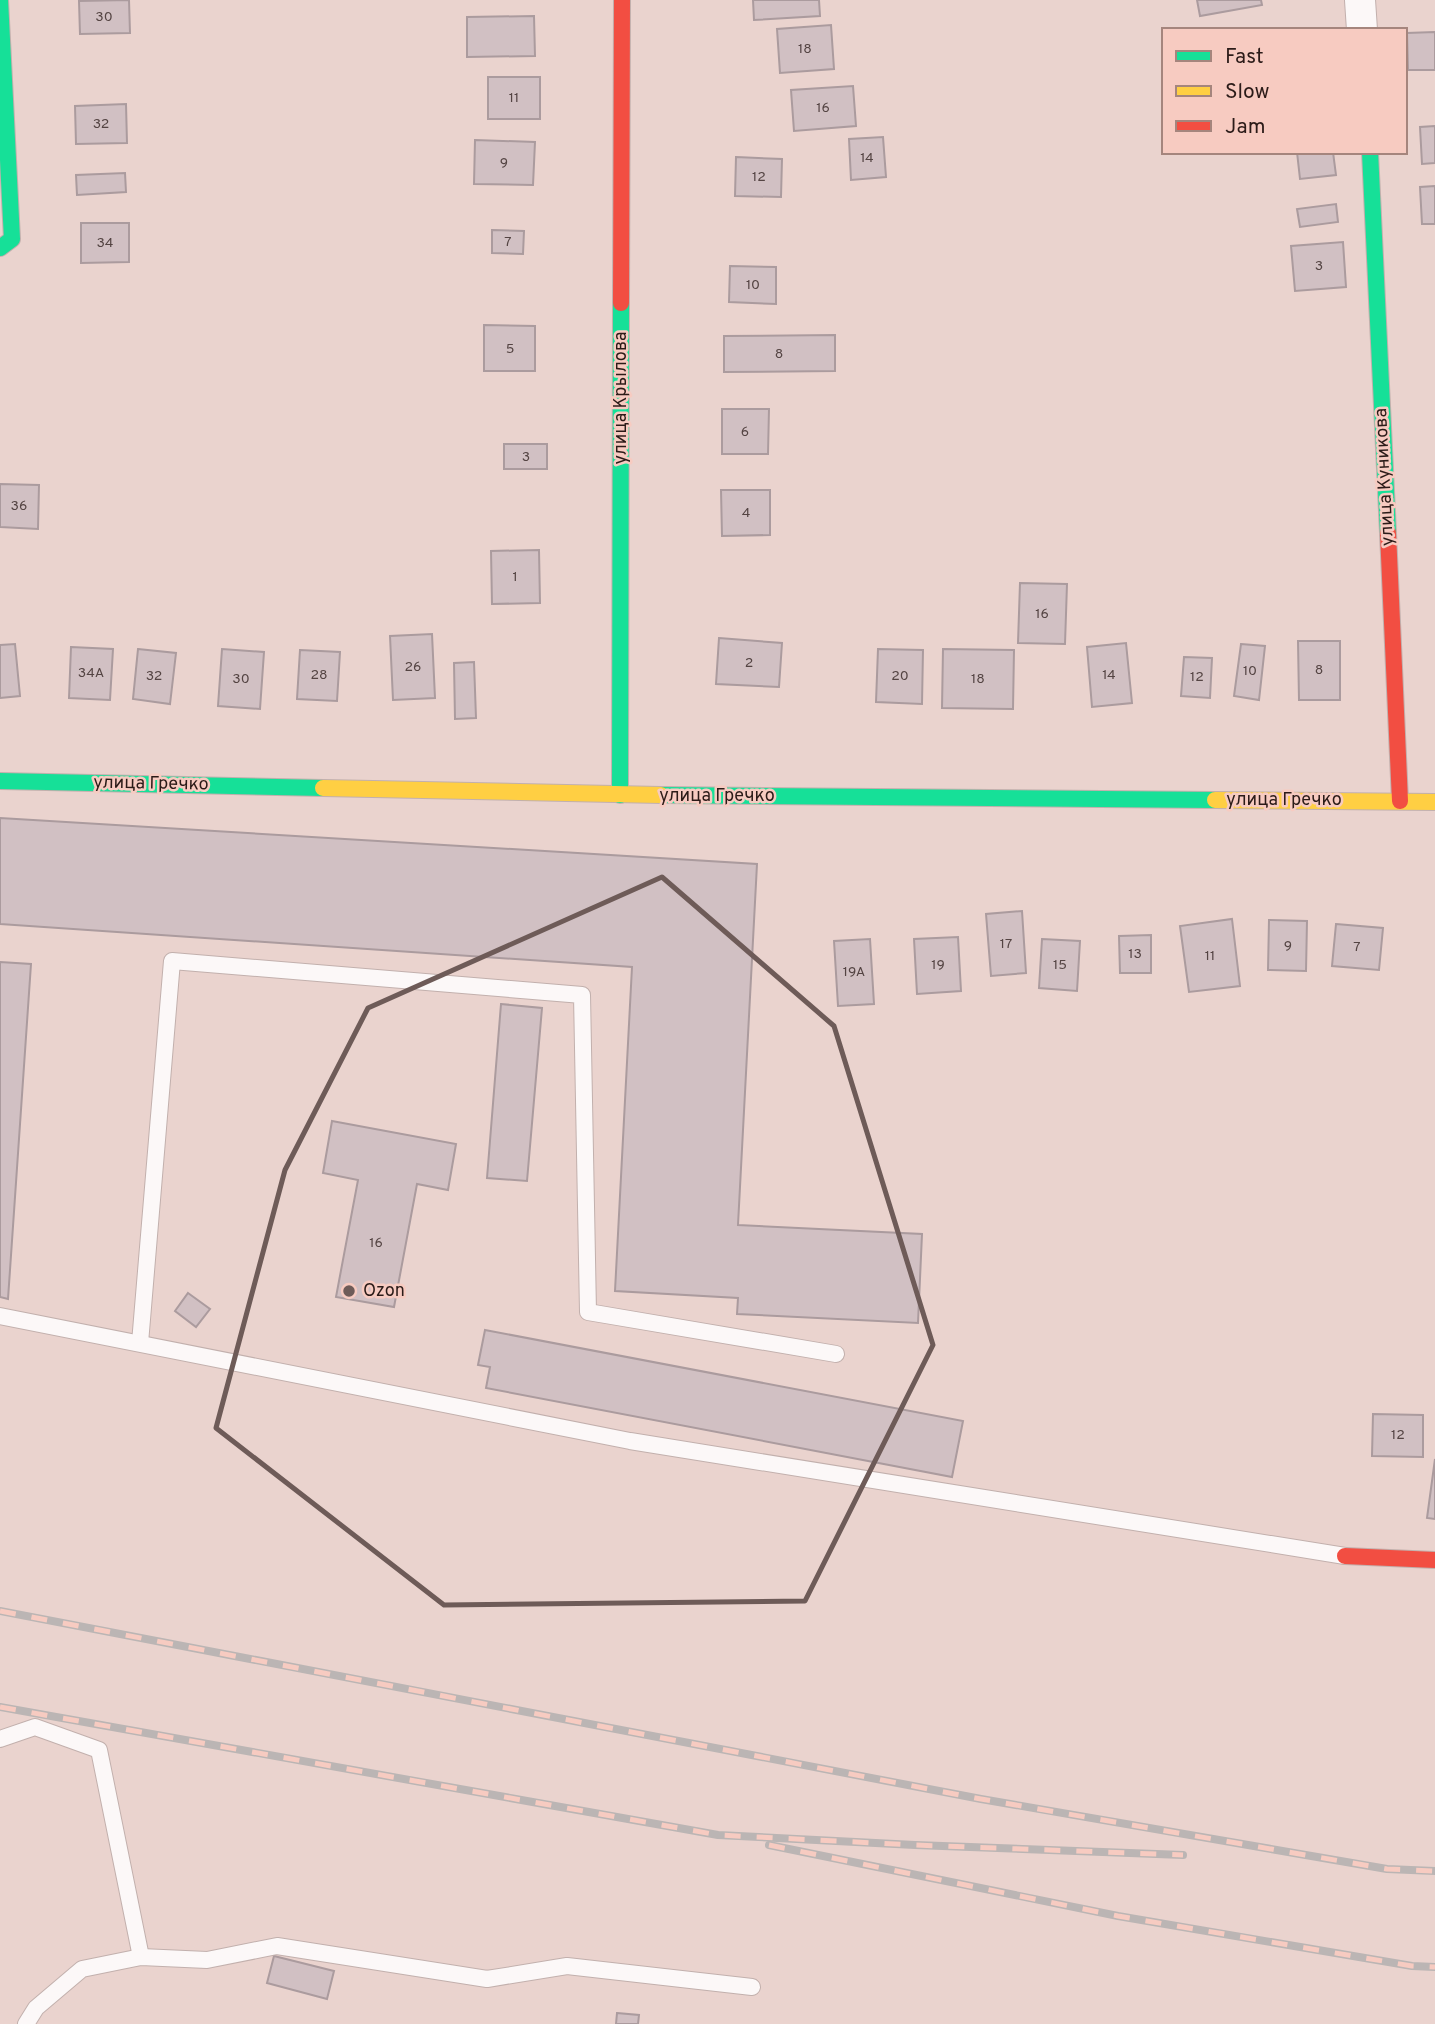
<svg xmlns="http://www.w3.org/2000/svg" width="1435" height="2024" viewBox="0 0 1435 2024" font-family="Overpass,sans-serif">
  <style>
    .building { fill: #d1c0c3; stroke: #ab9b9e; stroke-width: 2 }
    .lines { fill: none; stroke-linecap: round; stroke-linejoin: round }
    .lane-casing { stroke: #c2b0ad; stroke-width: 18 }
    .street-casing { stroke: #c2b0ad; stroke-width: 32 }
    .fast-casing { stroke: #c2b0ad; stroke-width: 18 }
    .slow-casing { stroke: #c2b0ad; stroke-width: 18 }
    .jam-casing { stroke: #c2b0ad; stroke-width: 18 }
    .lane { stroke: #fcf8f8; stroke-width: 16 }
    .street { stroke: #fcf8f8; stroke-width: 30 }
    .fast { stroke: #16e098; stroke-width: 16 }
    .slow { stroke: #ffcf43; stroke-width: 16 }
    .jam { stroke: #f24e42; stroke-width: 16 }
    .rail-casing { stroke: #bbb5b4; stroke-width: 8 }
    .rail { stroke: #f7cbc1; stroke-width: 5; stroke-dasharray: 16; stroke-linecap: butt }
    .marked { fill: none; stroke: #6e5b58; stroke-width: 5; stroke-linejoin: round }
    .poi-dot { fill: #6e5b58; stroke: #f7cbc1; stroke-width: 2.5 }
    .labels { text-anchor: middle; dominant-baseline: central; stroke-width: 5; stroke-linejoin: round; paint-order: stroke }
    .number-label { font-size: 14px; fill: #544443 }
    .street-label { font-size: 18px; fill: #2b1b18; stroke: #f7cbc1 }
    .poi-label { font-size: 18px; fill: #2b1b18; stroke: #f7cbc1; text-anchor: start }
  </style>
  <rect width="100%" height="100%" fill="#ead3ce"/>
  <!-- building -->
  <g class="building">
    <path d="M129,0L130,33L80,34L79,1Z"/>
    <path d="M753,0H819L820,16L754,20Z"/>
    <path d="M1197,0H1261L1262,5L1200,16Z"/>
    <path d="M534,16L535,56L467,57V17Z"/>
    <path d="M831,25L834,69L780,73L777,29Z"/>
    <path d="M1435,32V70H1408L1407,33Z"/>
    <rect x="488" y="77" width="52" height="42"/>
    <path d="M853,86L856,126L794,131L791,90Z"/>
    <path d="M126,104L127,143L76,144L75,106Z"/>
    <path d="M1435,126V163L1422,164L1420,127Z"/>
    <path d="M883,137L886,177L851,180L849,139Z"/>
    <path d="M475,140L535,142L533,185L474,184Z"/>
    <path d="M1297,152H1333L1336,175L1300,179Z"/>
    <path d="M736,157L782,159L781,197L735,196Z"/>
    <path d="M125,173L126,192L77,195L76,175Z"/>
    <path d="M1435,186V224H1422L1420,187Z"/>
    <path d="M1336,204L1338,222L1300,227L1297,209Z"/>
    <path d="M81,223H129V262L81,263Z"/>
    <path d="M492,230L524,231L523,254L492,253Z"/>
    <path d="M1343,242L1346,287L1295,291L1291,246Z"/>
    <path d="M730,266L776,267V304L729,302Z"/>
    <path d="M484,325L535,326V371H484Z"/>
    <path d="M835,335V371L724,372V336Z"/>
    <path d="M722,409H769L768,454H722Z"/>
    <rect x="504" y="444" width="43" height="25"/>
    <path d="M0,484L39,485L38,529L0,527Z"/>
    <path d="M721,490H770V535L722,536Z"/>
    <path d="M539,550L540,603L492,604L491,551Z"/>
    <path d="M1020,583L1067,584L1065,644L1018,643Z"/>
    <path d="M432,634L435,698L393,700L390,636Z"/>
    <path d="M719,638L782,643L779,687L716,684Z"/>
    <path d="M1298,641H1340V700H1299Z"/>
    <path d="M1126,643L1132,703L1092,707L1087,647Z"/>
    <path d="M15,644L20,696L0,698V645Z"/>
    <path d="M1241,644L1265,646L1259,700L1234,696Z"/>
    <path d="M71,647L113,649L110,700L69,698Z"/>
    <path d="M138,649L176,653L170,704L133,699Z"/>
    <path d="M222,649L264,652L260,709L218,706Z"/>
    <path d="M878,649L923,650L922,704L876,702Z"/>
    <path d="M943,649L1014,650L1013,709L942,708Z"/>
    <path d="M300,650L340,652L337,701L297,699Z"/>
    <path d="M1184,657L1212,658L1210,698L1181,696Z"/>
    <path d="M474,662L476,718L455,719L454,663Z"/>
    <path d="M0,818L757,864L738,1225L922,1234L918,1323L737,1314L738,1298L615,1291L632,967L0,924Z"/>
    <path d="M1022,911L1026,973L991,976L986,914Z"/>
    <path d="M1232,919L1240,986L1189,992L1180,926Z"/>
    <path d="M1269,920L1307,921L1306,971L1268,970Z"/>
    <path d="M1336,924L1383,928L1379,970L1332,966Z"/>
    <path d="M1151,935V973H1120L1119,936Z"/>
    <path d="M958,937L961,991L917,994L914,939Z"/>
    <path d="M870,939L874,1004L838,1006L834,941Z"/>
    <path d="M1042,939L1080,941L1077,991L1039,988Z"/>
    <path d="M0,962L31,964L8,1299L0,1297Z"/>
    <path d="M501,1004L542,1008L527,1181L487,1178Z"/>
    <path d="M332,1121L456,1144L448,1190L417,1184L394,1307L336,1297L358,1180L323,1173Z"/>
    <path d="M188,1293L210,1309L196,1327L175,1311Z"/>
    <path d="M485,1330L963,1421L952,1477L486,1388L490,1367L478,1365Z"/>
    <path d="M1373,1414L1423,1415V1457L1372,1456Z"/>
    <path d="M1435,1459V1519L1427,1518Z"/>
    <path d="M274,1956L334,1971L327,1999L267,1983Z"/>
    <path d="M617,2013L639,2015L638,2024H616Z"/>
  </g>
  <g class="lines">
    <defs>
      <g id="lane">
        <path d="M0,1316L630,1441L1345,1556"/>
        <path d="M140,1343L172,961L582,995L588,1312L836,1354"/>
        <path d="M0,1739L35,1727L99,1750L141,1957"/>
        <path d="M26,2024L36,2008L82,1969L141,1957L207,1960L277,1946L487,1979L567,1966L752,1987"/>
      </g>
      <path id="street" d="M1360,0L1362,30"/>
      <g id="fast">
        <path d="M0,0L12,239L0,248"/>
        <path d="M1370,152L1388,533"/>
        <path d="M0,781L323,788"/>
        <path d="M620,795L621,303"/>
        <path d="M661,795L1215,800"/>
      </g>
      <g id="slow">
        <path d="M323,788L661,795"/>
        <path d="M1215,800L1435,802"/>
      </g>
      <g id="jam">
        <path d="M621,303L622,0"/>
        <path d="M1388,533L1400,801"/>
        <path d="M1345,1556L1435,1560"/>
      </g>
    </defs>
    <!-- lane casing -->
    <use href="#lane" class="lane-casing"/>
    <!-- street casing -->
    <use href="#street" class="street-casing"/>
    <!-- fast casing -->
    <use href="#fast" class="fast-casing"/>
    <!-- slow casing -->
    <use href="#slow" class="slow-casing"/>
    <!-- jam casing -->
    <use href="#jam" class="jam-casing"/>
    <!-- lane -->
    <use href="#lane" class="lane"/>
    <!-- street -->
    <use href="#street" class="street"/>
    <!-- fast -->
    <use href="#fast" class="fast"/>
    <!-- slow -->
    <use href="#slow" class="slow"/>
    <!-- jam -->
    <use href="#jam" class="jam"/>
    <defs>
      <g id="rail">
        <path d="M0,1611L981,1799L1387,1869L1435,1871"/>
        <path d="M0,1707L718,1835L915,1845L1183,1855"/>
        <path d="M769,1845L1118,1916L1412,1966L1435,1967"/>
      </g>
    </defs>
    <!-- rail casing -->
    <use href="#rail" class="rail-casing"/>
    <!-- rail -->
    <use href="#rail" class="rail"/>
  </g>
  <!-- marked area -->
  <path class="marked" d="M662,877L834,1026L933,1345L805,1601L444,1605L216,1428L285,1170L368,1008Z"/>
  <!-- markers -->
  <circle class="poi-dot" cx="349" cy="1291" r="7"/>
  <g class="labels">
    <!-- number labels -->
    <g class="number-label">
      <text x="104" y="17">30</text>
      <text x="805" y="49">18</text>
      <text x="514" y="98">11</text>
      <text x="823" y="108">16</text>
      <text x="101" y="124">32</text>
      <text x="867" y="158">14</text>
      <text x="504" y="163">9</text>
      <text x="759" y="177">12</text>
      <text x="508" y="242">7</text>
      <text x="105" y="243">34</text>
      <text x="1319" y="266">3</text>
      <text x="753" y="285">10</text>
      <text x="510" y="349">5</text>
      <text x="779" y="354">8</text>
      <text x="745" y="432">6</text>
      <text x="526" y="457">3</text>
      <text x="19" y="506">36</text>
      <text x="746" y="513">4</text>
      <text x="515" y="577">1</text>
      <text x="1042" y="614">16</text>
      <text x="749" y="663">2</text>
      <text x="413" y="667">26</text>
      <text x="1319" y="670">8</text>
      <text x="1250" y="671">10</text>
      <text x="91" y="673">34А</text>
      <text x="319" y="675">28</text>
      <text x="1109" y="675">14</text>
      <text x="154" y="676">32</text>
      <text x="900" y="676">20</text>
      <text x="1197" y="677">12</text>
      <text x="241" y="679">30</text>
      <text x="978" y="679">18</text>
      <text x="1006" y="944">17</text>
      <text x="1288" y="946">9</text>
      <text x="1357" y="947">7</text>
      <text x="1135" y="954">13</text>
      <text x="1210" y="956">11</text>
      <text x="938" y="965">19</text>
      <text x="1060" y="965">15</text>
      <text x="854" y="972">19А</text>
      <text x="376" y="1243">16</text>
      <text x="1398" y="1435">12</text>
    </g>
    <!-- street labels -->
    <g class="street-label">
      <text transform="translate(621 398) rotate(-90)">улица Крылова</text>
      <text transform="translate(1385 477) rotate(-93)">улица Куникова</text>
      <text transform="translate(151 784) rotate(1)">улица Гречко</text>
      <text x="717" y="796">улица Гречко</text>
      <text x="1284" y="800">улица Гречко</text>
    </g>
    <!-- poi labels -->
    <g class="poi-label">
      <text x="363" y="1291">Ozon</text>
    </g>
  </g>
  <!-- legend -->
  <rect x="1162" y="28" width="245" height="126" fill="#f7cbc1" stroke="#a5857d" stroke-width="2"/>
  <rect x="1176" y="51" width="35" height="10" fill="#16e098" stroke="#a5857d" stroke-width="2"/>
  <text x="1225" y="63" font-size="21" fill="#2b1b18">Fast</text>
  <rect x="1176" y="86" width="35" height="10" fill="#ffcf43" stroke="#a5857d" stroke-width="2"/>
  <text x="1225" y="98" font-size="21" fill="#2b1b18">Slow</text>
  <rect x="1176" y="121" width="35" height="10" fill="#f24e42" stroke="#a5857d" stroke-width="2"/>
  <text x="1225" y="133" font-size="21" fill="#2b1b18">Jam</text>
</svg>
